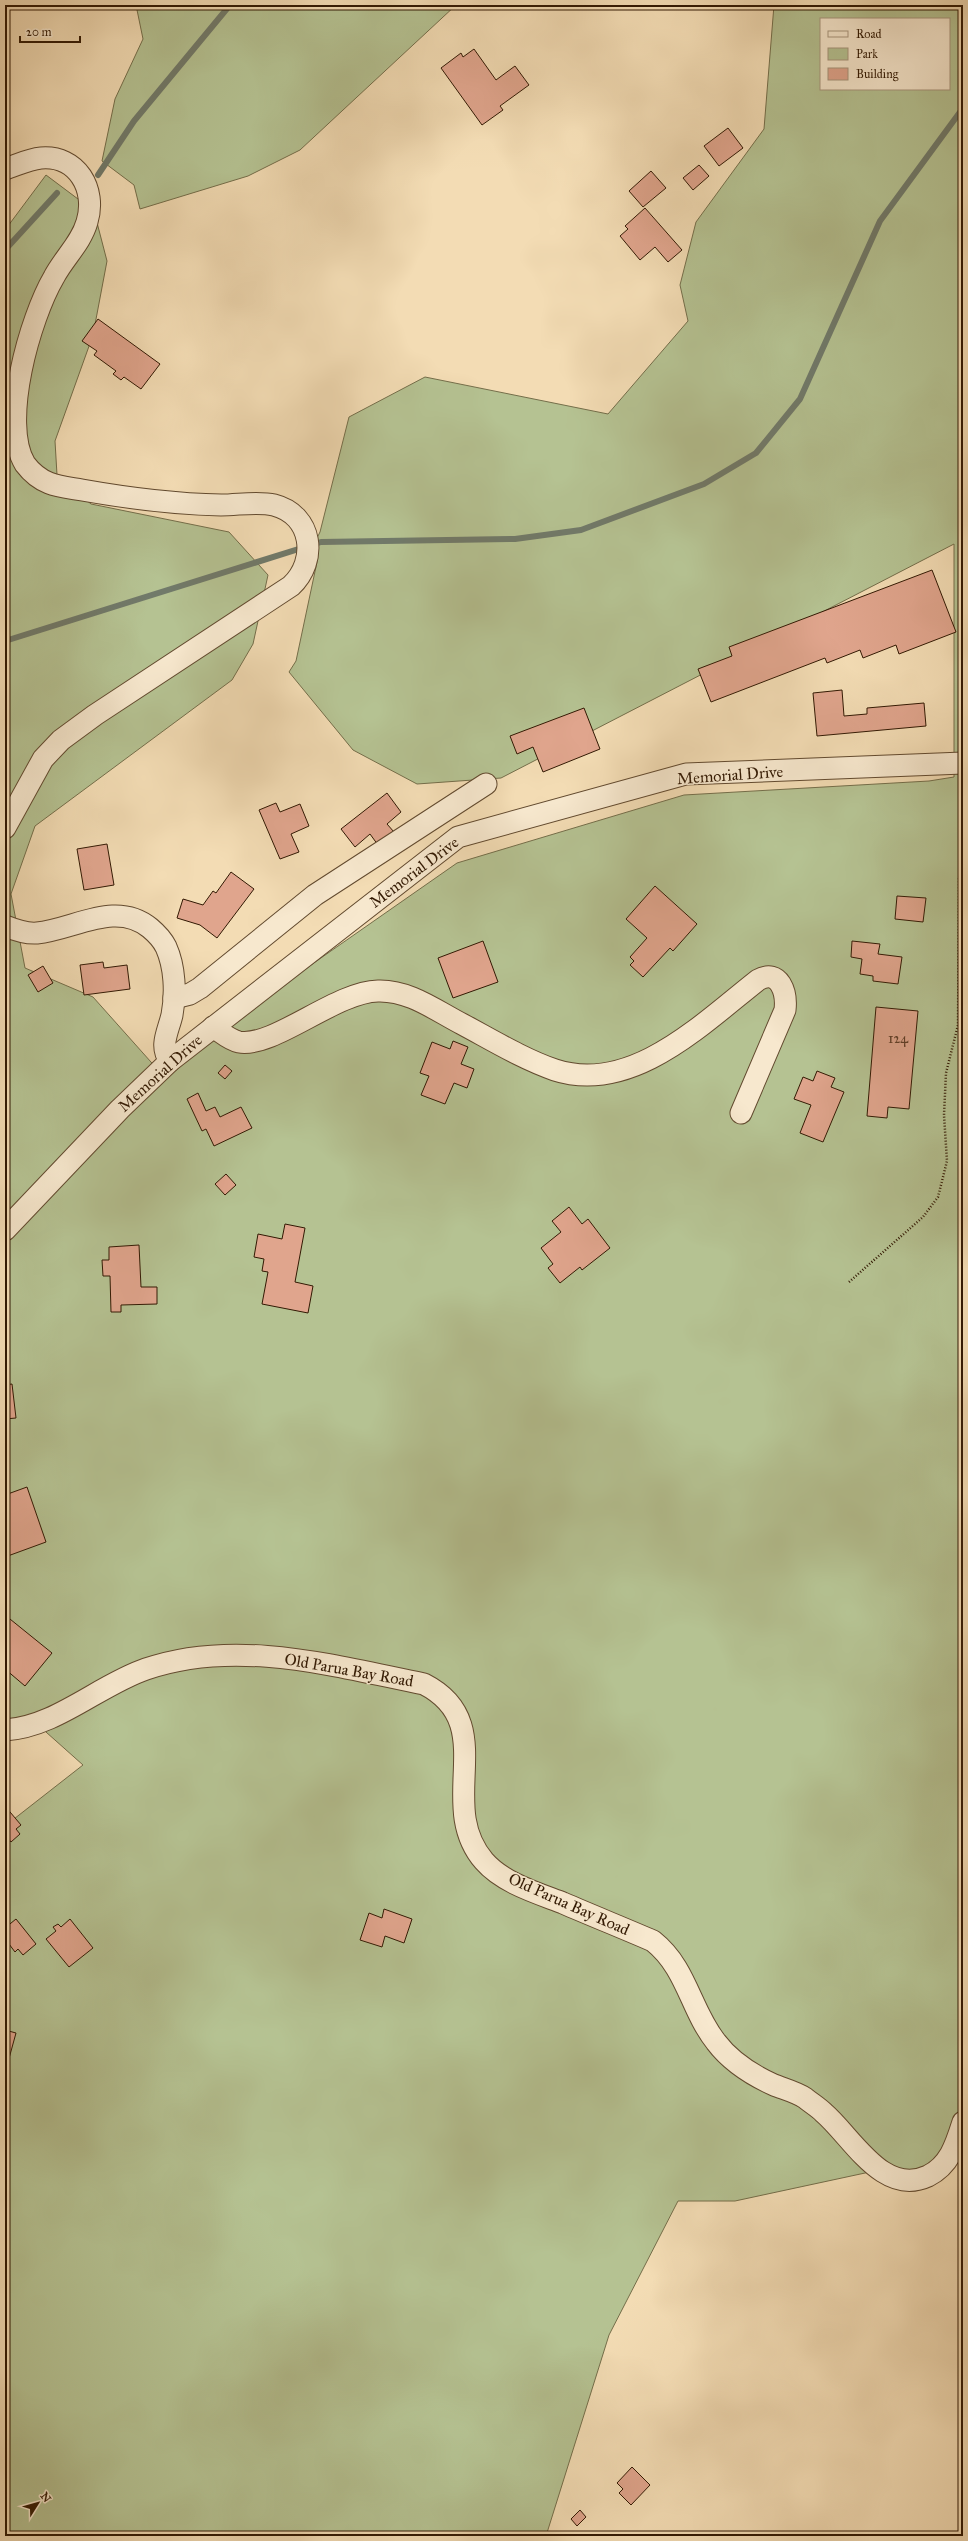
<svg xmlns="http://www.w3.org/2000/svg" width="968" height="2541" viewBox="0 0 968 2541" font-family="'IM FELL Great Primer',serif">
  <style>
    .green { fill: #b5c292; stroke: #746e4a; fill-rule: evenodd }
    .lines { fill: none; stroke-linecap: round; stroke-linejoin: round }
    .stream { stroke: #717a6a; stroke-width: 6 }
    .building { fill: #e0a58d; stroke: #321903 }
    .minor-casing { stroke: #624a2f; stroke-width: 23 }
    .path { stroke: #321903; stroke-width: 2.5; stroke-dasharray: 1 2; stroke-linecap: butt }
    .minor { stroke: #f7e8ce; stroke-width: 21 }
    .labels { text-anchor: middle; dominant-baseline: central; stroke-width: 3; stroke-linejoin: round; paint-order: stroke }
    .number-label { font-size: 14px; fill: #5e3c26 }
    .street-label { font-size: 16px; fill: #321903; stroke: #f7e8ce }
  </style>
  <rect width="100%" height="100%" fill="#f3dcb4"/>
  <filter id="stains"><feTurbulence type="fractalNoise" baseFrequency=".005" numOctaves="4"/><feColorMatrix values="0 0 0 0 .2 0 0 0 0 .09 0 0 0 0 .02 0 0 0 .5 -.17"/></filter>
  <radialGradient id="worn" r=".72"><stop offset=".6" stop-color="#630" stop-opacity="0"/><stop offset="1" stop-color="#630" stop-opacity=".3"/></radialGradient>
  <!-- green -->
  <g class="green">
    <path d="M136,5H456L300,150L248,176L140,209L134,185L102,161L115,99L143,39Z"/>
    <path d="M774,5H963V2119L936,2159L896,2186L879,2170L735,2201H678L609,2335L546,2536H5V1826L83,1765L37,1724L5,1723V230L46,175L94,211L107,261L93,335L55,441L57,475L91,504L229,532L268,575L253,644L232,680L35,826L11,894L25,968L93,997L159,1071L457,863L684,795L929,781L954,777V544L501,778L417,784L353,750L289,672L296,661L317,562V538L320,532L349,417L425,377L608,414L688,321L680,285L696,222L764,129ZM821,19H949V89H821Z"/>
  </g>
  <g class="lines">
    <!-- stream -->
    <g class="stream">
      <path d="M98,175L134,121L230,5"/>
      <path d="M5,250L57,193"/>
      <path d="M5,641L321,542L515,539L581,530L704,484L756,453L800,399L880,221L963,108"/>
    </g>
  </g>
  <!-- building -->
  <g class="building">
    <path d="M474,49L496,80L515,66L529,85L500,106L503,110L482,125L441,68L461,53L463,57Z"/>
    <path d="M728,128L743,148L719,166L704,146Z"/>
    <path d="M699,165L709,176L693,190L683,178Z"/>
    <path d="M651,171L666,188L643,207L629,191Z"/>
    <path d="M645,208L682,250L668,262L655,247L640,260L620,236L628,229L625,226Z"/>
    <path d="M98,319L160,364L141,389L124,377L121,380L113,374L116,371L94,355L97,351L82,341Z"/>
    <path d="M932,570L956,632L899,654L896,645L863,658L860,650L827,663L825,658L711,702L698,669L732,656L729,647Z"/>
    <path d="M842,690L844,716L867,714V708L924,703L926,726L817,736L813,693Z"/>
    <path d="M584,708L600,749L543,772L533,747L517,754L510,736Z"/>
    <path d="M387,793L401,812L387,824L394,832L378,845L370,834L355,847L341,829Z"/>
    <path d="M276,803L280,812L300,804L309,826L291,834L299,852L280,859L259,810Z"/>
    <path d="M107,844L114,885L84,890L77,849Z"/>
    <path d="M231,872L254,889L217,938L200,925L177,918L183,899L203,905L213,891L216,893Z"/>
    <path d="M655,886L697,924L673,951L670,948L643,977L630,965L634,961L630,957L647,938L626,919Z"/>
    <path d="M897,896L926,898L923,922L895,919Z"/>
    <path d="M483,941L498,982L453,998L438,958Z"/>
    <path d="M852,941L880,944L878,954L902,957L898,984L873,981V976L860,974L862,959L851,957Z"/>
    <path d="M103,962L104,968L127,965L130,989L84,995L80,965Z"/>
    <path d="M43,966L53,983L38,992L28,975Z"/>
    <path d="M876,1007L918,1011L909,1109L888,1107L887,1118L867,1116Z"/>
    <path d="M453,1041L468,1047L461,1064L474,1069L467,1088L454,1083L445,1104L421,1095L429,1076L420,1073L432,1042L450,1049Z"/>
    <path d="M225,1065L232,1071L225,1079L218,1073Z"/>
    <path d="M817,1071L835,1078L831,1087L844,1092L823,1142L800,1133L811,1105L794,1099L803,1077L813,1081Z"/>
    <path d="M198,1093L206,1111L215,1107L220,1117L241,1107L252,1128L214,1146L206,1129L202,1131L187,1099Z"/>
    <path d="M226,1174L236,1185L225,1195L215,1184Z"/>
    <path d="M569,1207L582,1224L588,1219L610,1248L582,1270L580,1267L560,1283L548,1268L553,1264L541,1248L561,1232L552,1221Z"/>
    <path d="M285,1224L305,1228L295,1282L313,1286L308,1313L262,1304L268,1272L262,1271L264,1259L254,1257L258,1234L282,1239Z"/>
    <path d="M139,1245L141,1287H157V1304L121,1305V1312H111L110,1276H103L102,1260H109V1247Z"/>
    <path d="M12,1384L16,1418L5,1419V1385Z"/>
    <path d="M27,1487L46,1542L5,1557V1495Z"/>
    <path d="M5,1615L52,1653L25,1686L5,1669Z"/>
    <path d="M5,1806L21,1825L16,1829L20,1834L11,1842L7,1837L5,1838Z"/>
    <path d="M384,1909L412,1919L404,1943L385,1936L382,1947L360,1940L369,1913L382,1918Z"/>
    <path d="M16,1919L36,1944L23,1955L18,1949L15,1952L6,1940L9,1938L5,1928Z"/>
    <path d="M70,1919L93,1948L69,1967L46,1939L56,1931L53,1927L58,1924L61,1927Z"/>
    <path d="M5,2030L16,2033L5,2073Z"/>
    <path d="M632,2467L650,2485L631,2505L619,2493L623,2489L617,2483Z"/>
    <path d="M580,2510L586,2517L577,2526L571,2519Z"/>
  </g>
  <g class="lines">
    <defs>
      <g id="minor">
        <path d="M5,169C17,165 29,159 41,158C77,155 97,189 87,222C81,243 64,258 54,277C30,318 0,423 25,464C31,472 39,479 49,483C59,487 71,488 82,490C127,498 175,504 221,505C238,505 258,501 274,505C313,515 318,561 291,586L95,715L61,740L43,759L5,828"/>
        <path d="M5,926C15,930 26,934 37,933C75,929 116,900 150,928C156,933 162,939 166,947C175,967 176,993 172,1015C168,1032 159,1046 170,1061"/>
        <path d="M174,998L190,994L200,988L315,895L486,784"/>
        <path d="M213,1027C221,1032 229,1040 239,1042C274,1048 335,992 378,991C409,990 435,1010 462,1024C492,1040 523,1059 555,1070C632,1095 703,1023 758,980C780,968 787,993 785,1010L741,1113"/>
        <path d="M5,1230L120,1109L170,1061L458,837L686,774L963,763"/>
        <path d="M5,1730C56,1727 99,1685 146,1669C236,1638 334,1666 424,1684C502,1724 434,1803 484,1861C503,1883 537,1893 563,1903C593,1916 623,1928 653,1941C687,1968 690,2009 716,2042C731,2062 752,2075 774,2085C784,2089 796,2092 805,2098C811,2103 818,2107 824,2113C852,2137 883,2197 928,2176C950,2165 956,2144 963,2122"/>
      </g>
    </defs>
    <!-- minor casing -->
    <use href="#minor" class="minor-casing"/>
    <!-- path -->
    <path class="path" d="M849,1282L923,1217L938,1197L947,1161L944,1115L946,1073L958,1025L959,878L963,869"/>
    <!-- minor -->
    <use href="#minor" class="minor"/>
  </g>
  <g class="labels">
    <!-- number labels -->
    <g class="number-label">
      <text x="898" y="1038">124</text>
    </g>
    <!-- street labels -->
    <g class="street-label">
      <text transform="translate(730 775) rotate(-4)">Memorial Drive</text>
      <text transform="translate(414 872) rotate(-37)">Memorial Drive</text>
      <text transform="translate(160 1073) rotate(-42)">Memorial Drive</text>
      <text transform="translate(349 1670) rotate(10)">Old Parua Bay Road</text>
      <text transform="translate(569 1904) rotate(24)">Old Parua Bay Road</text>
    </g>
  </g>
  <!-- margin -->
  <rect width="968" height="2541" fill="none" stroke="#f3dcb4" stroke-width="20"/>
  <rect x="6" y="6" width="956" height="2529" fill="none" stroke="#321903" stroke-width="2"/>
  <rect x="10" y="10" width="948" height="2521" fill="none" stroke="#321903"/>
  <!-- legend -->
  <rect x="820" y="18" width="130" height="72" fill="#f7e8ce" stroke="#a8957d"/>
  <rect x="828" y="31" width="20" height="6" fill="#f7e8ce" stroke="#a8957d"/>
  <text x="856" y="38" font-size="12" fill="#321903">Road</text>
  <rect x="828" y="48" width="20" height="12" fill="#b5c292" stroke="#a8957d"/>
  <text x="856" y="58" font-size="12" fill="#321903">Park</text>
  <rect x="828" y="68" width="20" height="12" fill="#e0a58d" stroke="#a8957d"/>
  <text x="856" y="78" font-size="12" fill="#321903">Building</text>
  <!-- north arrow -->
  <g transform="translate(38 2503) rotate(53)" stroke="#f7e8ce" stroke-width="3" paint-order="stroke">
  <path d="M0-3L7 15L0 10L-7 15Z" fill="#321903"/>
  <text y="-6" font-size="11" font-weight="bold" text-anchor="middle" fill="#321903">N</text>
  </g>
  <!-- scale -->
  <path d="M20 36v6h60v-6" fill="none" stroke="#321903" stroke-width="2"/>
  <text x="26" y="36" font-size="12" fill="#321903" stroke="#f7e8ce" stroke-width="3" paint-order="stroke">20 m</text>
  <rect width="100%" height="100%" filter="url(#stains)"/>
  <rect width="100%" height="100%" fill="url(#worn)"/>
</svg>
